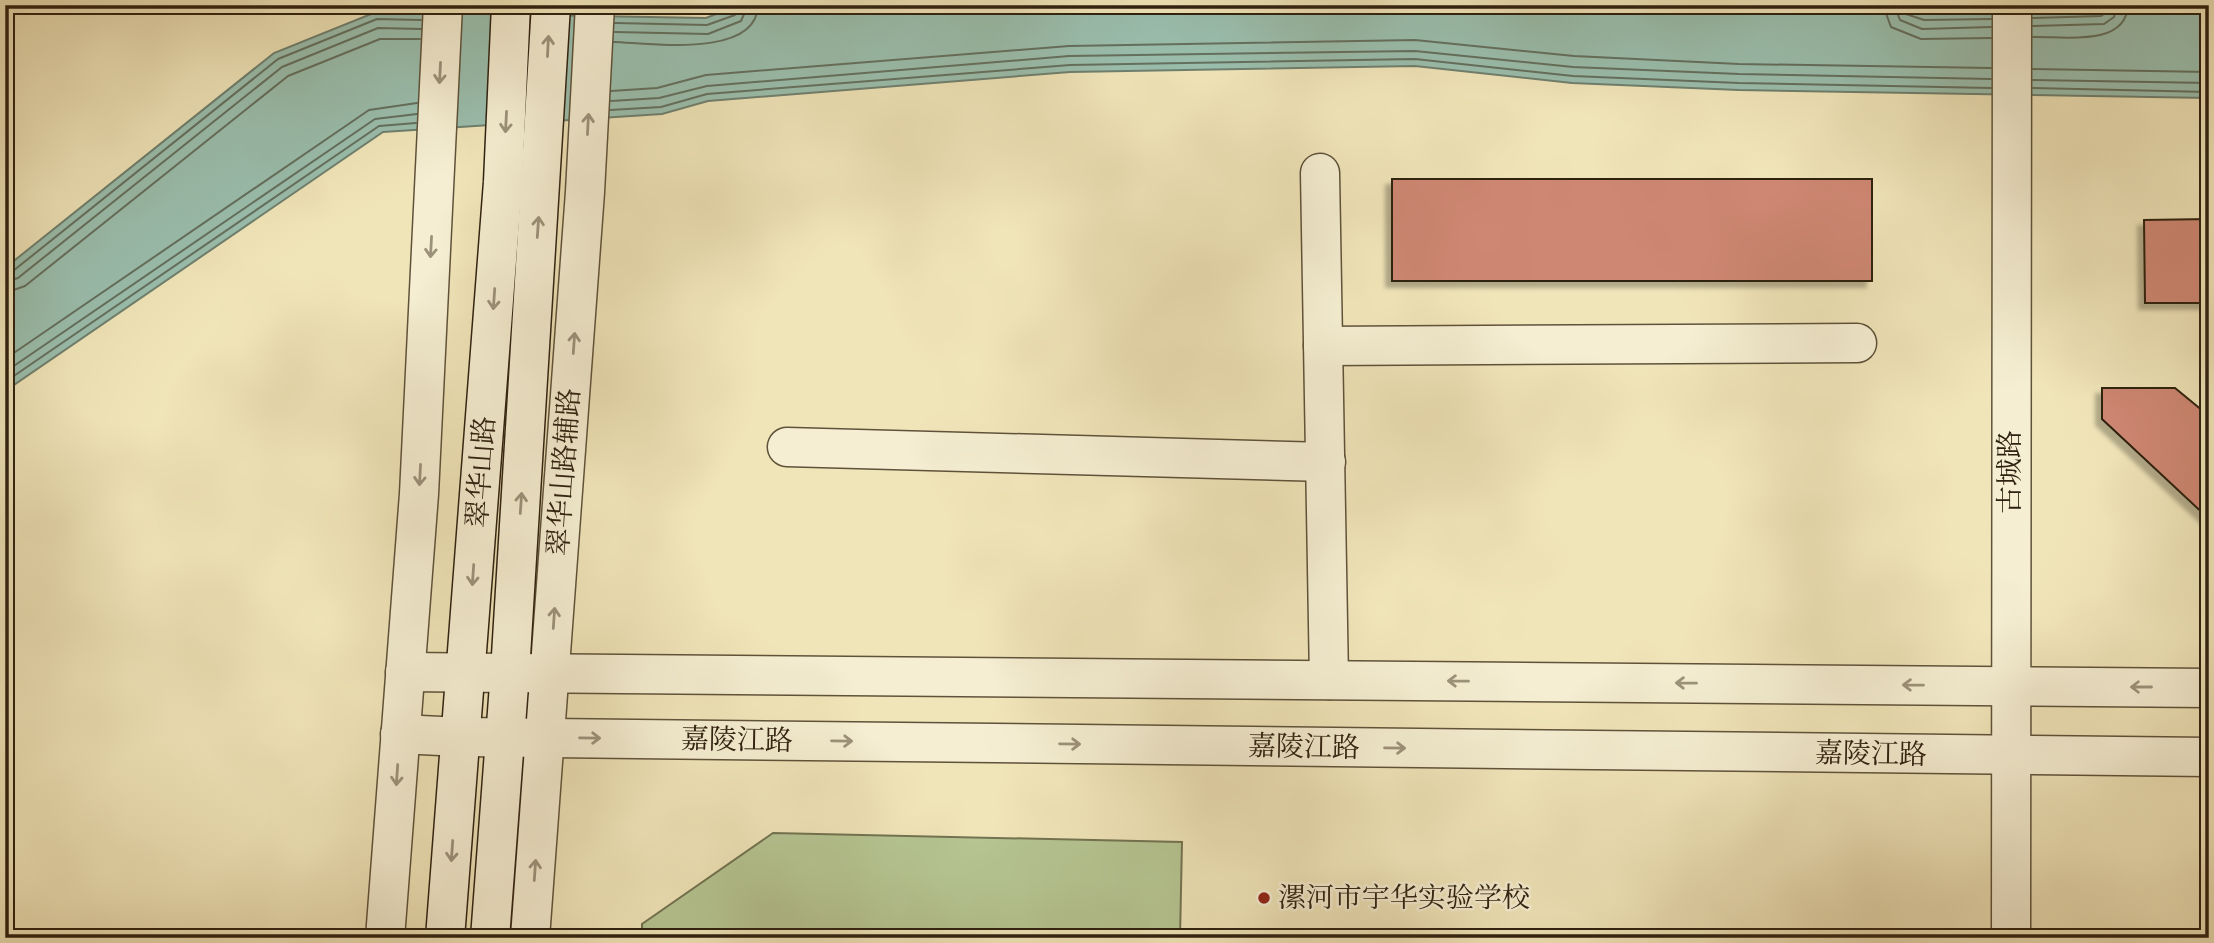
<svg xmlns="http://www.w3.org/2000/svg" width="2214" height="943" viewBox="0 0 2214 943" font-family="Alegreya,'Noto Serif SC',serif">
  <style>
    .green { fill: #b5c592; stroke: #727351; stroke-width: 2 }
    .water { fill: #9abfae; stroke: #6f806f; stroke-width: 2 }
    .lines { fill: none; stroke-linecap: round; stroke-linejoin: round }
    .shore { stroke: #64705f; stroke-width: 2 }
    .building { fill: #ce8773; stroke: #2f2110; stroke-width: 2; filter: url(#shadow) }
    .minor-casing { stroke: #5f523a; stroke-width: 41 }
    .tertiary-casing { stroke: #5f523a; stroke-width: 41 }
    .secondary-casing { stroke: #2f2110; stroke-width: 41 }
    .minor { stroke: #f5eed2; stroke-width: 38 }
    .tertiary { stroke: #f5eed2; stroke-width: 38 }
    .secondary { stroke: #f5eed2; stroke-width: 38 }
    .oneway { stroke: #9c927b }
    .poi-dot { fill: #8f2418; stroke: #f5eed2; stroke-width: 2.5 }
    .labels { text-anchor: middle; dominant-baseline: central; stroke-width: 5; stroke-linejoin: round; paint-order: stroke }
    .street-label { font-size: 28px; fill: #2f2110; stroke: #f5eed2 }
    .poi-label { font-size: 28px; fill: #2f2110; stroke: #f5eed2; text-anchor: start }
  </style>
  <defs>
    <filter id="shadow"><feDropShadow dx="-6" dy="6" stdDeviation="2" flood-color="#0004"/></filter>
  </defs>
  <rect width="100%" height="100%" fill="#f0e5b9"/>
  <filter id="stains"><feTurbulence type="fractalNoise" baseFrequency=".00286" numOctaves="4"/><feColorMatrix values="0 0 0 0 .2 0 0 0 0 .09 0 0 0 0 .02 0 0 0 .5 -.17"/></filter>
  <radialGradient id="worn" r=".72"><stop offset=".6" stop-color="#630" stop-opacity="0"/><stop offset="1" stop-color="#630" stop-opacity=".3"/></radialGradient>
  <!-- green -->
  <path class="green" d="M773,833L1182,842L1180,938H642V924Z"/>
  <!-- water -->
  <path class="water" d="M740,5H1901L1924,13L2209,6V98L1739,90L1572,83L1415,66L1070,72L708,101L662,114L383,132L5,391V268L274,53L376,12L706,18Z"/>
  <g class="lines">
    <!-- shore -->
    <g class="shore">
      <path d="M1883,5L1891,27L1921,39L1991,38"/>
      <path d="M1894,5L1900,20L1922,29L1991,27"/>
      <path d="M1903,5L1906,14L1924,20L1991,19"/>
      <path d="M2033,18L2101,16L2107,12L2108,5"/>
      <path d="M615,23L707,25L735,15L739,5"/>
      <path d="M2033,26L2104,24L2114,17L2117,5"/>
      <path d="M615,32L708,34L741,21L748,5"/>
      <path d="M2033,37C2062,36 2126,48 2128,5"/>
      <path d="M614,42C649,43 757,59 758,5"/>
      <path d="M2033,69L2209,72"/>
      <path d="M2033,80L2209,83"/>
      <path d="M2033,88L2209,92"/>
      <path d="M611,91L657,88L706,75L1069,46L1415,40L1574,56L1739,64L1991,68"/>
      <path d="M611,101L659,98L707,86L1069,56L1415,51L1573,67L1739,74L1991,79"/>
      <path d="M610,110L661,107L707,94L1070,65L1415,59L1573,76L1739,83L1991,88"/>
      <path d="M5,273L13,271L278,59L377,19L421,20"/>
      <path d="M5,282L18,278L282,67L378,28L421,29"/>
      <path d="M5,293L25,286L288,76L380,39H420"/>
      <path d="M5,359L369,110L417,103"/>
      <path d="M5,372L375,119L417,114"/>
      <path d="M5,382L379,126L416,123"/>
    </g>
  </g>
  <!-- building -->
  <g class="building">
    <rect x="1392" y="179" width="480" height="102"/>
    <path d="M2209,219V303H2145L2144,220Z"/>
    <path d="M2102,388H2175L2209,416V519L2102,419Z"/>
  </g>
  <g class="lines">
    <defs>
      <g id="minor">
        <path d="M1320,173L1329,680"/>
        <path d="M1323,346L1857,343"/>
        <path d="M787,447L1326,462"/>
        <path d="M385,938L419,494L443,5"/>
        <path d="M530,938L585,192L595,5"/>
      </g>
      <g id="tertiary">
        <path d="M405,672L2209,688"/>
        <path d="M400,734L461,737L2209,757"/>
        <path d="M2011,938L2012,5"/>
      </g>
      <g id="secondary">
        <path d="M445,938L503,182L511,5"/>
        <path d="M490,938L510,672L551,5"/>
      </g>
    </defs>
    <!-- minor casing -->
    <use href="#minor" class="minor-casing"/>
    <!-- tertiary casing -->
    <use href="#tertiary" class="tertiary-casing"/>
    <!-- secondary casing -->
    <use href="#secondary" class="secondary-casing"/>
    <!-- minor -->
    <use href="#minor" class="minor"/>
    <!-- tertiary -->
    <use href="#tertiary" class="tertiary"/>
    <!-- secondary -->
    <use href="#secondary" class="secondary"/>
  </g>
  <!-- one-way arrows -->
  <defs><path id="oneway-shaft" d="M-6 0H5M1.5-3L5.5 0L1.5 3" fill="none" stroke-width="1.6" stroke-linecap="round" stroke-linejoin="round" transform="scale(1.75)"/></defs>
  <g class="oneway">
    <use href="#oneway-shaft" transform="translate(548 46) rotate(-87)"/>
    <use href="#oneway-shaft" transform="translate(440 73) rotate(93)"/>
    <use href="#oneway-shaft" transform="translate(506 122) rotate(93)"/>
    <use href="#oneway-shaft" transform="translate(588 124) rotate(-87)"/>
    <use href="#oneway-shaft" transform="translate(538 227) rotate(-86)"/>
    <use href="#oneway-shaft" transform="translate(431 247) rotate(93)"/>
    <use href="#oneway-shaft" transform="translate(494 299) rotate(94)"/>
    <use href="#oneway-shaft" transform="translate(574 343) rotate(-86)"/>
    <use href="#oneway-shaft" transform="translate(420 475) rotate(93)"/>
    <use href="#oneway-shaft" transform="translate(521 503) rotate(-86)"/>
    <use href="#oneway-shaft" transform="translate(473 575) rotate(94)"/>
    <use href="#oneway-shaft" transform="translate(554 618) rotate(-86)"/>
    <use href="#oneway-shaft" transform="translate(1458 681) rotate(-179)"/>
    <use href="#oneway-shaft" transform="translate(1686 683) rotate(-179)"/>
    <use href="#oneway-shaft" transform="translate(1913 685) rotate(-179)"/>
    <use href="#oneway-shaft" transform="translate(2141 687) rotate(-180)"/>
    <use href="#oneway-shaft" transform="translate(590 738) rotate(1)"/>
    <use href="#oneway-shaft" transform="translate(842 741) rotate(1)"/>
    <use href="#oneway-shaft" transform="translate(1070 744) rotate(1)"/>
    <use href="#oneway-shaft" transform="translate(1395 748) rotate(1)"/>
    <use href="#oneway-shaft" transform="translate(397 775) rotate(94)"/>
    <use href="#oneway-shaft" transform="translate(452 851) rotate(94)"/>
    <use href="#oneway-shaft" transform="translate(535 870) rotate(-86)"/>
  </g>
  <!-- markers -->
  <circle class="poi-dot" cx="1264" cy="898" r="7"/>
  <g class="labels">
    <!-- street labels -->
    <g class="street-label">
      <text transform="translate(481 472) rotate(-86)">翠华山路</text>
      <text transform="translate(564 472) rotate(-86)">翠华山路辅路</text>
      <text transform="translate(2010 472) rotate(-90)">古城路</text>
      <text transform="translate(737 740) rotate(1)">嘉陵江路</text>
      <text transform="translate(1304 747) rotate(1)">嘉陵江路</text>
      <text transform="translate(1871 754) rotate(1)">嘉陵江路</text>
    </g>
    <!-- poi labels -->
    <g class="poi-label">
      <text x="1278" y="898">漯河市宇华实验学校</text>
    </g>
  </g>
  <!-- margin -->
  <rect width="2214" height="943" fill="none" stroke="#f0e5b9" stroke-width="28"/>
  <rect x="7" y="7" width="2200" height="929" fill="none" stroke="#2f2110" stroke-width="3.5"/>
  <rect x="14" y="14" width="2186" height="915" fill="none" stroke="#2f2110" stroke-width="2"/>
  <rect width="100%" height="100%" filter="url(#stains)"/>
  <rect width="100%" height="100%" fill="url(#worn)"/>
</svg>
